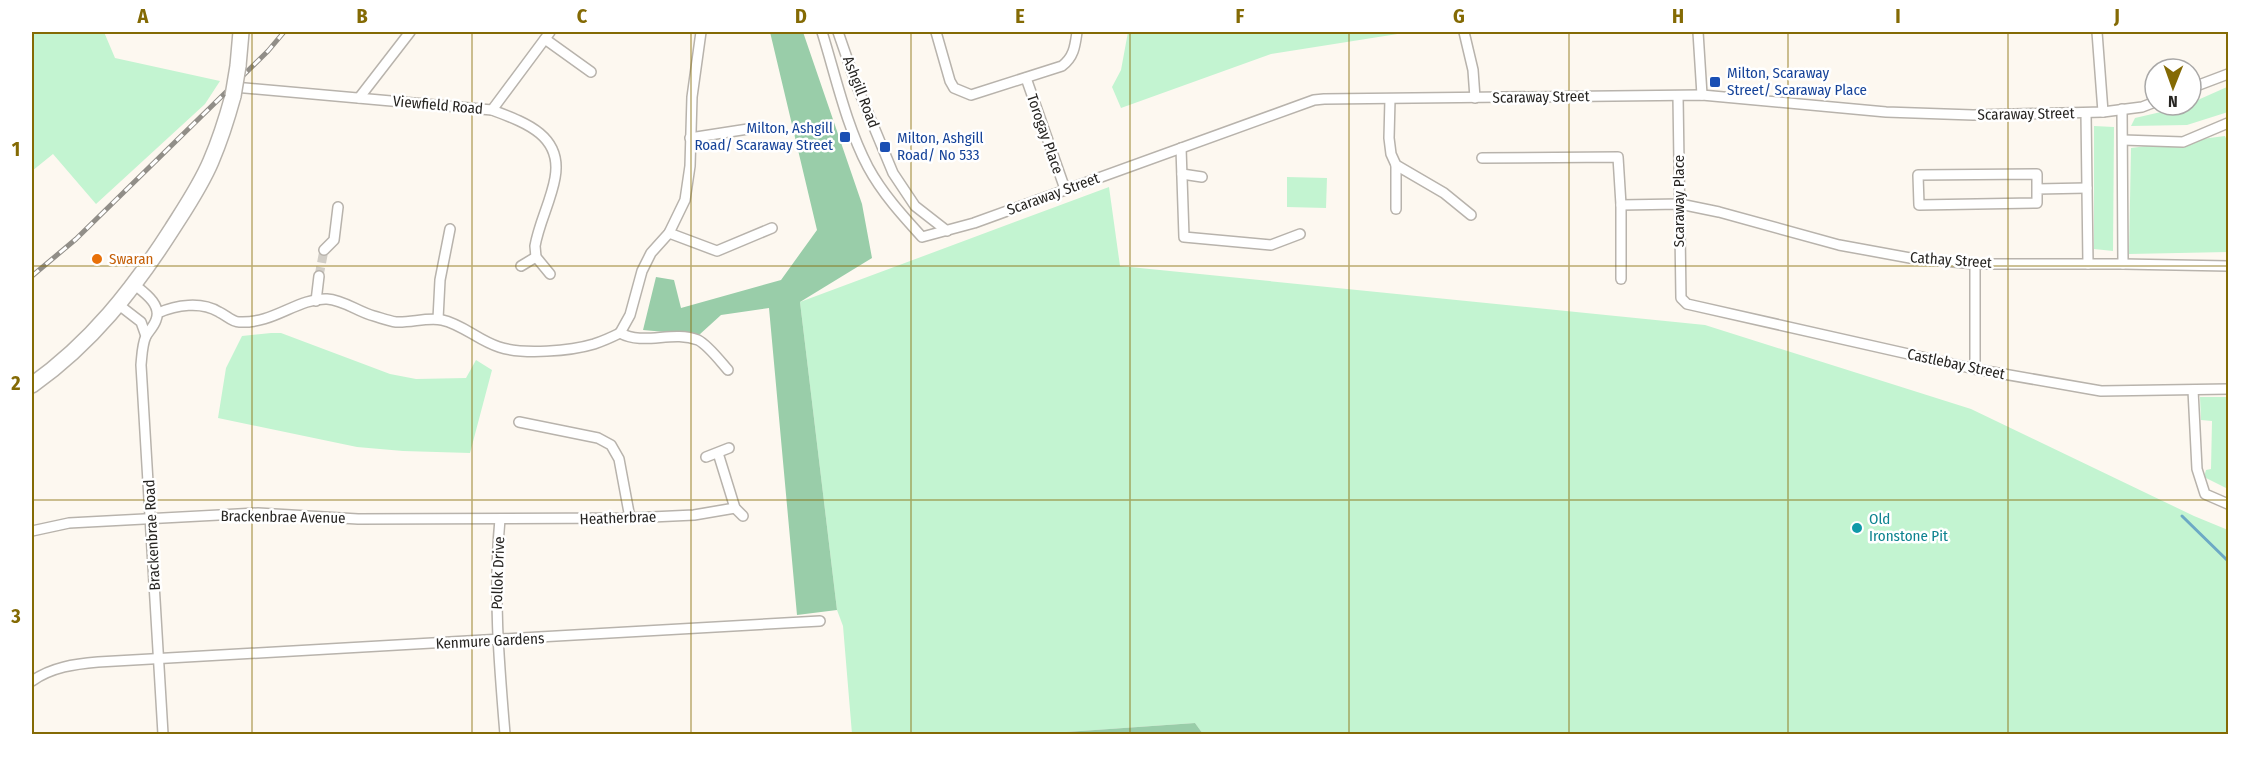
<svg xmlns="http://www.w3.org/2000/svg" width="2260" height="766" viewBox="0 0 2260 766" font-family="'Fira Sans Condensed',sans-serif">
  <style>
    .green { fill: #c3f4d1 }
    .forest { fill: #99cda9 }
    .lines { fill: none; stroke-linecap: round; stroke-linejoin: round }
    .stream { stroke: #6ca9c5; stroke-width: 3 }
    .street-tunnel { stroke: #d2cec7; stroke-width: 9; stroke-dasharray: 9 4.5; stroke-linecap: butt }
    .street-casing { stroke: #b8b3ac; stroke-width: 12 }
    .primary-casing { stroke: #b8b3ac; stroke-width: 18 }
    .street { stroke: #fff; stroke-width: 9 }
    .primary { stroke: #fff; stroke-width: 15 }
    .rail-casing { stroke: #918e88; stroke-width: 5 }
    .rail { stroke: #fff; stroke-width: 3; stroke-dasharray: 9; stroke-linecap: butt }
    .primary-bridge-casing { stroke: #b8b3ac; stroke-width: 18; stroke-linecap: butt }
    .primary-bridge { stroke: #fff; stroke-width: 15 }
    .grid { fill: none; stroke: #846a04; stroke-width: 1.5; stroke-opacity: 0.55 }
    .transit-dot { fill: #1a4fb4; stroke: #fff; stroke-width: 2 }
    .food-dot { fill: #e8710a; stroke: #fff; stroke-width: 2 }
    .culture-dot { fill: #0f9aa8; stroke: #fff; stroke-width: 2 }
    .labels { text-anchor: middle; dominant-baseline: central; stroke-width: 5; stroke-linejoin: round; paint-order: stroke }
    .transit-label { font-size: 15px; fill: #164399; stroke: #fff; text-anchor: start }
    .street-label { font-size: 15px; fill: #272522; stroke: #fff }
    .food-label { font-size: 15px; fill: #c56008; stroke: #fff; text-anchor: start }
    .culture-label { font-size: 15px; fill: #0d838f; stroke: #fff; text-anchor: start }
    .neatline { fill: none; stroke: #846a04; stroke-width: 2 }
    .grid-label { font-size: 20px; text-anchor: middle; font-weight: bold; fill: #846a04 }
  </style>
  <rect width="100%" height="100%" fill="#fdf8f0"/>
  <!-- green -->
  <g class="green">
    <path d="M32,32H104L115,58L220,81L205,104L96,204L53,154L32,171Z"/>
    <path d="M1128,32H1410L1271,54L1121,108L1112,87L1121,70Z"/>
    <path d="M2227,87L2228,112L2187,125L2131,126L2135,118L2191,105V103Z"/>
    <path d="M2094,126L2114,127L2113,251L2094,249Z"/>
    <path d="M2225,136L2228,143V252L2129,254L2131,148Z"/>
    <path d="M1287,177L1327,178L1326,208L1287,207Z"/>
    <path d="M1109,187L1120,266L1705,325L1971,409L2194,516L2228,530V734H1203L1195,723L1038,734H852L843,626L837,610L800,302Z"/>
    <path d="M271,333H281L390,374L416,379L466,378L476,360L492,370L470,453L403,451L357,447L218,418L226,368L242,336Z"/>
    <path d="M2200,397H2228V489L2204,477L2206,470L2211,469L2212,421L2201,420Z"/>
  </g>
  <!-- forest -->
  <g class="forest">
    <path d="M770,32H803L862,204L872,258L800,302L837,610L797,615L769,308L721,315L699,335L643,330L656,277L674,280L681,308L781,280L817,230Z"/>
    <path d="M1195,723L1203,734H1038Z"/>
  </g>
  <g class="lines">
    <!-- stream -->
    <path class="stream" d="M2182,516L2228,561"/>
    <!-- street-tunnel -->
    <path class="street-tunnel" d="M319,276L324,250"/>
    <defs>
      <g id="street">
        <path d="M822,32C836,77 846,125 868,167C882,193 902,215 922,237L974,223L1314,100L1324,99L1702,95L1886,112L1973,115L2103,112L2142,107L2155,102"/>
        <path d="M838,32L856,84L893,173L915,206L947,231"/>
        <path d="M936,32L950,81L954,88L971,95L1062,66C1074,57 1075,46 1077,32"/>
        <path d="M1464,32L1473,70L1475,98"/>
        <path d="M1698,32L1702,95"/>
        <path d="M2097,32L2103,112"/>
        <path d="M545,39L591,72"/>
        <path d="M1026,78L1065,189"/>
        <path d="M234,87L492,110C524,122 563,135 555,178C551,201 539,223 535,246L536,257L550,274"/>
        <path d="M2191,88L2228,74"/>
        <path d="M1678,96L1681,298L1687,304L1975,369L2101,391L2228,389"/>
        <path d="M359,98L410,32"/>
        <path d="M1390,99L1389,138L1391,154L1396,165L1444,193L1471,215"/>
        <path d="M2122,109L2123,264"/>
        <path d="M492,110L550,32"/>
        <path d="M2086,113L2088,264"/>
        <path d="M690,138L748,129"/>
        <path d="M2123,140L2183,142L2228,123"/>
        <path d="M1181,148L1184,237L1271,245L1300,234"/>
        <path d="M1482,158L1618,157L1621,205L1680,204L1719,212L1839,245L1910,258L1975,264H2123L2228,266"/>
        <path d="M1182,174L1202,177"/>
        <path d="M2037,189V174L1918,175L1919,205L2037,203V189L2087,188"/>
        <path d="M1396,209V165"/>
        <path d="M669,233L717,251L772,228"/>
        <path d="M324,250L334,240L338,207"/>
        <path d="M521,266L536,257"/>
        <path d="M1621,279V205"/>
        <path d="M135,285C145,293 162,305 156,320C154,326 149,331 146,336C142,345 142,355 141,365L163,734"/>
        <path d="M316,301L319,276"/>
        <path d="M119,305L141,322L146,336"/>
        <path d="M158,313C176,305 201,301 219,312C226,315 232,322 239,322C274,324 297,298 327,299C344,300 358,312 374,316C381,318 389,321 396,322C411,323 427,317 442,320C462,324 479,341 499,347C523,355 571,351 594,344C603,341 612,337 620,333"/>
        <path d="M438,319L440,280L450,229"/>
        <path d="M620,333L630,315L642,271L651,253L669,233L685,200L690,166L692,97L701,32"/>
        <path d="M620,333C644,346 672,330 698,340C708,345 720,361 728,370"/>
        <path d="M1975,369V264"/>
        <path d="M2193,390L2197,469L2205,494L2228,504"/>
        <path d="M519,422L598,438L611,445L619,459L630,518"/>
        <path d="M718,453L735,508L743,516"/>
        <path d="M706,457L729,448"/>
        <path d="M500,519C493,591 499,663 505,734"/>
        <path d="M32,531L69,523L258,513L358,519L630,518L694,515L735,508"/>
        <path d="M32,681C52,667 75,664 98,662L820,621"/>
      </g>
      <g id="primary">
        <path d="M238,66L241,32"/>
        <path d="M32,385C91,343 133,290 172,229C186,207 201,185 211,161C220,140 227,118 233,96"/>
      </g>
    </defs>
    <!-- street casing -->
    <use href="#street" class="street-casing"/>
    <!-- primary casing -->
    <use href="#primary" class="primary-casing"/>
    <!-- street -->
    <use href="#street" class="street"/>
    <!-- primary -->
    <use href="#primary" class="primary"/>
    <defs>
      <path id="rail" d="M32,276L76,239L268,51L284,32"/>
    </defs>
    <!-- rail casing -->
    <use href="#rail" class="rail-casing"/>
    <!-- rail -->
    <use href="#rail" class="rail"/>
    <defs>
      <path id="primary-bridge" d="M233,96L238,66"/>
    </defs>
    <!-- primary-bridge casing -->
    <use href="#primary-bridge" class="primary-bridge-casing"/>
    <!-- primary-bridge -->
    <use href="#primary-bridge" class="primary-bridge"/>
  </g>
  <!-- grid -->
  <path class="grid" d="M252,32V734M472,32V734M691,32V734M911,32V734M1130,32V734M1349,32V734M1569,32V734M1788,32V734M2008,32V734M32,266H2228M32,500H2228"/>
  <!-- markers -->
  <g class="transit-dot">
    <rect x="1709" y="76" width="12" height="12" rx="3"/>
    <rect x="839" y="131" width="12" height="12" rx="3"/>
    <rect x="879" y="141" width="12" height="12" rx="3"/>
  </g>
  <circle class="food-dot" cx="97" cy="259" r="6"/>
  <circle class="culture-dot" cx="1857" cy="528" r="6"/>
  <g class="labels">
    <!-- transit labels -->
    <g class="transit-label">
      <text x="1727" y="73">Milton, Scaraway<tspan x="1727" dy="17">Street/ Scaraway Place</tspan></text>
      <text x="833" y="128" text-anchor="end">Milton, Ashgill<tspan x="833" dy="17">Road/ Scaraway Street</tspan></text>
      <text x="897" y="138">Milton, Ashgill<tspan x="897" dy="17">Road/ No 533</tspan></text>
    </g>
    <!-- street labels -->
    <g class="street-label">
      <text transform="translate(861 92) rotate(69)">Ashgill Road</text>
      <text transform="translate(1541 97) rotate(-1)">Scaraway Street</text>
      <text transform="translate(438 105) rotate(5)">Viewfield Road</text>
      <text transform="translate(2026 114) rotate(-1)">Scaraway Street</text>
      <text transform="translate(1045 134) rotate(71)">Torogay Place</text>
      <text transform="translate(1053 194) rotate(-20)">Scaraway Street</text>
      <text transform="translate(1679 201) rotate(-90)">Scaraway Place</text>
      <text transform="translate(1951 260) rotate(4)">Cathay Street</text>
      <text transform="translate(1956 364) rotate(12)">Castlebay Street</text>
      <text transform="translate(283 517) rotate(1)">Brackenbrae Avenue</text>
      <text transform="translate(618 518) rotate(-2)">Heatherbrae</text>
      <text transform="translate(152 535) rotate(-93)">Brackenbrae Road</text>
      <text transform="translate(498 573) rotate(-88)">Pollok Drive</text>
      <text transform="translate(490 641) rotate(-3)">Kenmure Gardens</text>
    </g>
    <!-- food labels -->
    <g class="food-label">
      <text x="109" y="259">Swaran</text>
    </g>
    <!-- culture labels -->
    <g class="culture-label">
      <text x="1869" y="519">Old<tspan x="1869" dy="17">Ironstone Pit</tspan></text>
    </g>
  </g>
  <!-- border -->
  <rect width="2260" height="766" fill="none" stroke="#ffffff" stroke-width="66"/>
  <!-- north arrow -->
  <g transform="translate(2173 87) rotate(181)"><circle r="28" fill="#ffffff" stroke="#a9a8a7" stroke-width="1.5"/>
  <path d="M0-4.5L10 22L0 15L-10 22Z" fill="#846a04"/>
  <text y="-9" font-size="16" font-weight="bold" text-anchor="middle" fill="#272522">N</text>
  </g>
  <rect x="33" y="33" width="2194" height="700" class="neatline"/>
  <g class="grid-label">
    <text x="143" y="23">A</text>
    <text x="362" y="23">B</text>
    <text x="582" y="23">C</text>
    <text x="801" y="23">D</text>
    <text x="1020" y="23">E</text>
    <text x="1240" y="23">F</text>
    <text x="1459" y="23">G</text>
    <text x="1678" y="23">H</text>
    <text x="1898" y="23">I</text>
    <text x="2117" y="23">J</text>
    <text x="16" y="156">1</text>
    <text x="16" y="390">2</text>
    <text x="16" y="623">3</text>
  </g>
</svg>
